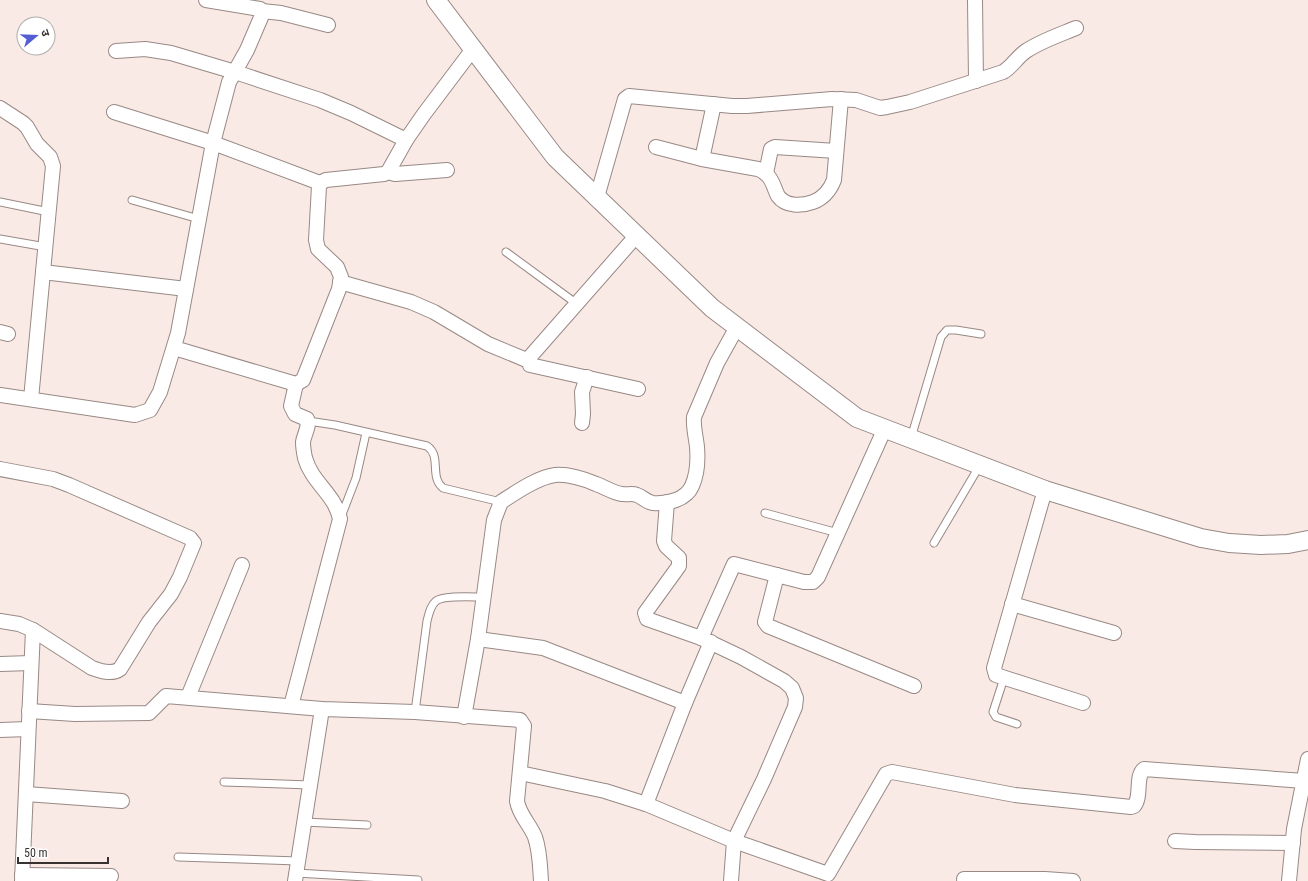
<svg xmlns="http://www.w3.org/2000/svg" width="1308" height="881" viewBox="0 0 1308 881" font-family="'Roboto Condensed','Noto Sans Devanagari',sans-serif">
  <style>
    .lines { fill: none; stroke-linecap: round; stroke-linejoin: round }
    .service-casing { stroke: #988985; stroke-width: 9 }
    .minor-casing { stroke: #988985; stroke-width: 16 }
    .tertiary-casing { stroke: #988985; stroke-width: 20 }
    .service { stroke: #fff; stroke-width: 7 }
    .minor { stroke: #fff; stroke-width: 14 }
    .tertiary { stroke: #fff; stroke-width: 18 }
  </style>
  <rect width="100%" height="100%" fill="#faeae5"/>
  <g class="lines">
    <defs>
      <g id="service">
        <path d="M132,200L199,219"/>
        <path d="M0,202L49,212"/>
        <path d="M0,239L46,247"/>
        <path d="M506,252L577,304"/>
        <path d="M308,421L335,425L427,446C442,456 429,477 443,488L501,502"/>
        <path d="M911,438L941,337L947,330H956L981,334"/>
        <path d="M765,513L838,533"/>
        <path d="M341,517L356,478L366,433"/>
        <path d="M934,543L980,465"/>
        <path d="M1004,678L993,712L996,717L1017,724"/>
        <path d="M415,712L427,621C429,614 430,606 436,601C443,595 473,597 483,597"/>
        <path d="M224,782L310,785"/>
        <path d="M304,822L367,825"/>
        <path d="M178,857L298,861"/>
        <path d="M296,873L418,880"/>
      </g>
      <g id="minor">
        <path d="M975,0L976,81"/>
        <path d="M262,11L281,13L328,25"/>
        <path d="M116,51L145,49L171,53L235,72L320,100L351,113L406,140"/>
        <path d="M0,108L23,123L27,127L37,144L50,157L53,166L31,399"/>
        <path d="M114,112L213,143L320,183"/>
        <path d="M656,147L702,159L758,169C761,170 764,172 766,174C773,179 774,189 778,196C786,207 802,206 813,202C824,198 830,190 834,180L841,99"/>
        <path d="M702,159L714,104"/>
        <path d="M388,172L395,174L447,170"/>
        <path d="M766,173L771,149L775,147L836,151"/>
        <path d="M597,197L625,99L629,96L732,106H747L832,99L856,100L880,108L887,107L910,102L1003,72C1012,67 1017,57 1026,51C1041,41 1059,35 1076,28"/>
        <path d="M637,235L529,358V361L530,365L638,389"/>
        <path d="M43,272L186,289"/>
        <path d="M340,282L411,302L434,312L488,344L529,361"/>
        <path d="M0,332L8,334"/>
        <path d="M174,348L296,384L303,380L339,289L341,277L337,267L318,249L316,240L319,186L320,183L326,180L384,174L388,172L406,140L424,114L473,49"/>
        <path d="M0,395L135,415L150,410L160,392L178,333L213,143L229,82L247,50L262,15V11L260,9L206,0"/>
        <path d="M582,423L583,414L582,392L587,377"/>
        <path d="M0,469L53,479L69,485L190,538L194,543L180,577L171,594L149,622L120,669C112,675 100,671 92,668L33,630L19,624L0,621"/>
        <path d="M1045,490L994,668L996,675L1083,703"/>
        <path d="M667,502L664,541L666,546L679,558V566L645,613L647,619L701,638L741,657L784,681L792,688L796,698L795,707L764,779L734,841L731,881"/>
        <path d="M777,575L765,622L768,626L914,686"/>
        <path d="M1012,604L1114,633"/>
        <path d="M701,638L734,564L804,582H813L818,577L885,428"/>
        <path d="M478,639L543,648L685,703"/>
        <path d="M0,664L31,663"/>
        <path d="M188,697L242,565"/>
        <path d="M291,706L340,519C335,494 312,483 305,458C304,453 303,447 303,442C304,434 310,427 307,419L295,414L291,406L296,384"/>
        <path d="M29,711L75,714L149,713L166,696L322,709L415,712L520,720L524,726L517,801C519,815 530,824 535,837C540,851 540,867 541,881"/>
        <path d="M464,717L478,639L494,520L501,502C515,493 538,477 555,475C568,474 584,479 596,484C605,487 613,493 622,494C627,495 632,493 637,495C643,497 646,502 653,503C667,504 686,500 692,486C697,475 698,459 697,447C696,437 693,427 694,417L717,363L737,327"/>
        <path d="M0,730L28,729"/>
        <path d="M520,773L605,791L646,804L734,841L828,874L886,774L892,772L1015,795L1131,807L1134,806C1142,797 1135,776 1144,769L1304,781"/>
        <path d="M26,794L122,801"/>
        <path d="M646,804L685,703L711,642"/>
        <path d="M1175,841L1195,842L1293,843"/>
        <path d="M22,875L111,876"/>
        <path d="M964,879H1045L1073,881"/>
        <path d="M22,881L33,630"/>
        <path d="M295,881L322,709"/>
        <path d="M1289,881L1294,829L1308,759"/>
      </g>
      <path id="tertiary" d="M436,0L555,157L712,308L857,418L1045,490L1201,538L1229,543L1261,545L1288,544L1308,540"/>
    </defs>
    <!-- service casing -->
    <use href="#service" class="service-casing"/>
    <!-- minor casing -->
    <use href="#minor" class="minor-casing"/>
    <!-- tertiary casing -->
    <use href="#tertiary" class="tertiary-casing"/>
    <!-- service -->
    <use href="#service" class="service"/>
    <!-- minor -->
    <use href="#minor" class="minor"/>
    <!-- tertiary -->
    <use href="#tertiary" class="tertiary"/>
  </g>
  <!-- north arrow -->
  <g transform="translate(36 36) rotate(71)"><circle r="19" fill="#ffffff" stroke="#afadac"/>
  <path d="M0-3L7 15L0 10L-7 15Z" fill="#545ed4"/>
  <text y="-6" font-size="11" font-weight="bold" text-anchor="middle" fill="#383230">उ</text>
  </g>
  <!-- scale -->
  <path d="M18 857v6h90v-6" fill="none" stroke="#383230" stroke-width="2"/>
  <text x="24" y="857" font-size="12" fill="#383230" stroke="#ffffff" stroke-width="3" paint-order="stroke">50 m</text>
</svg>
